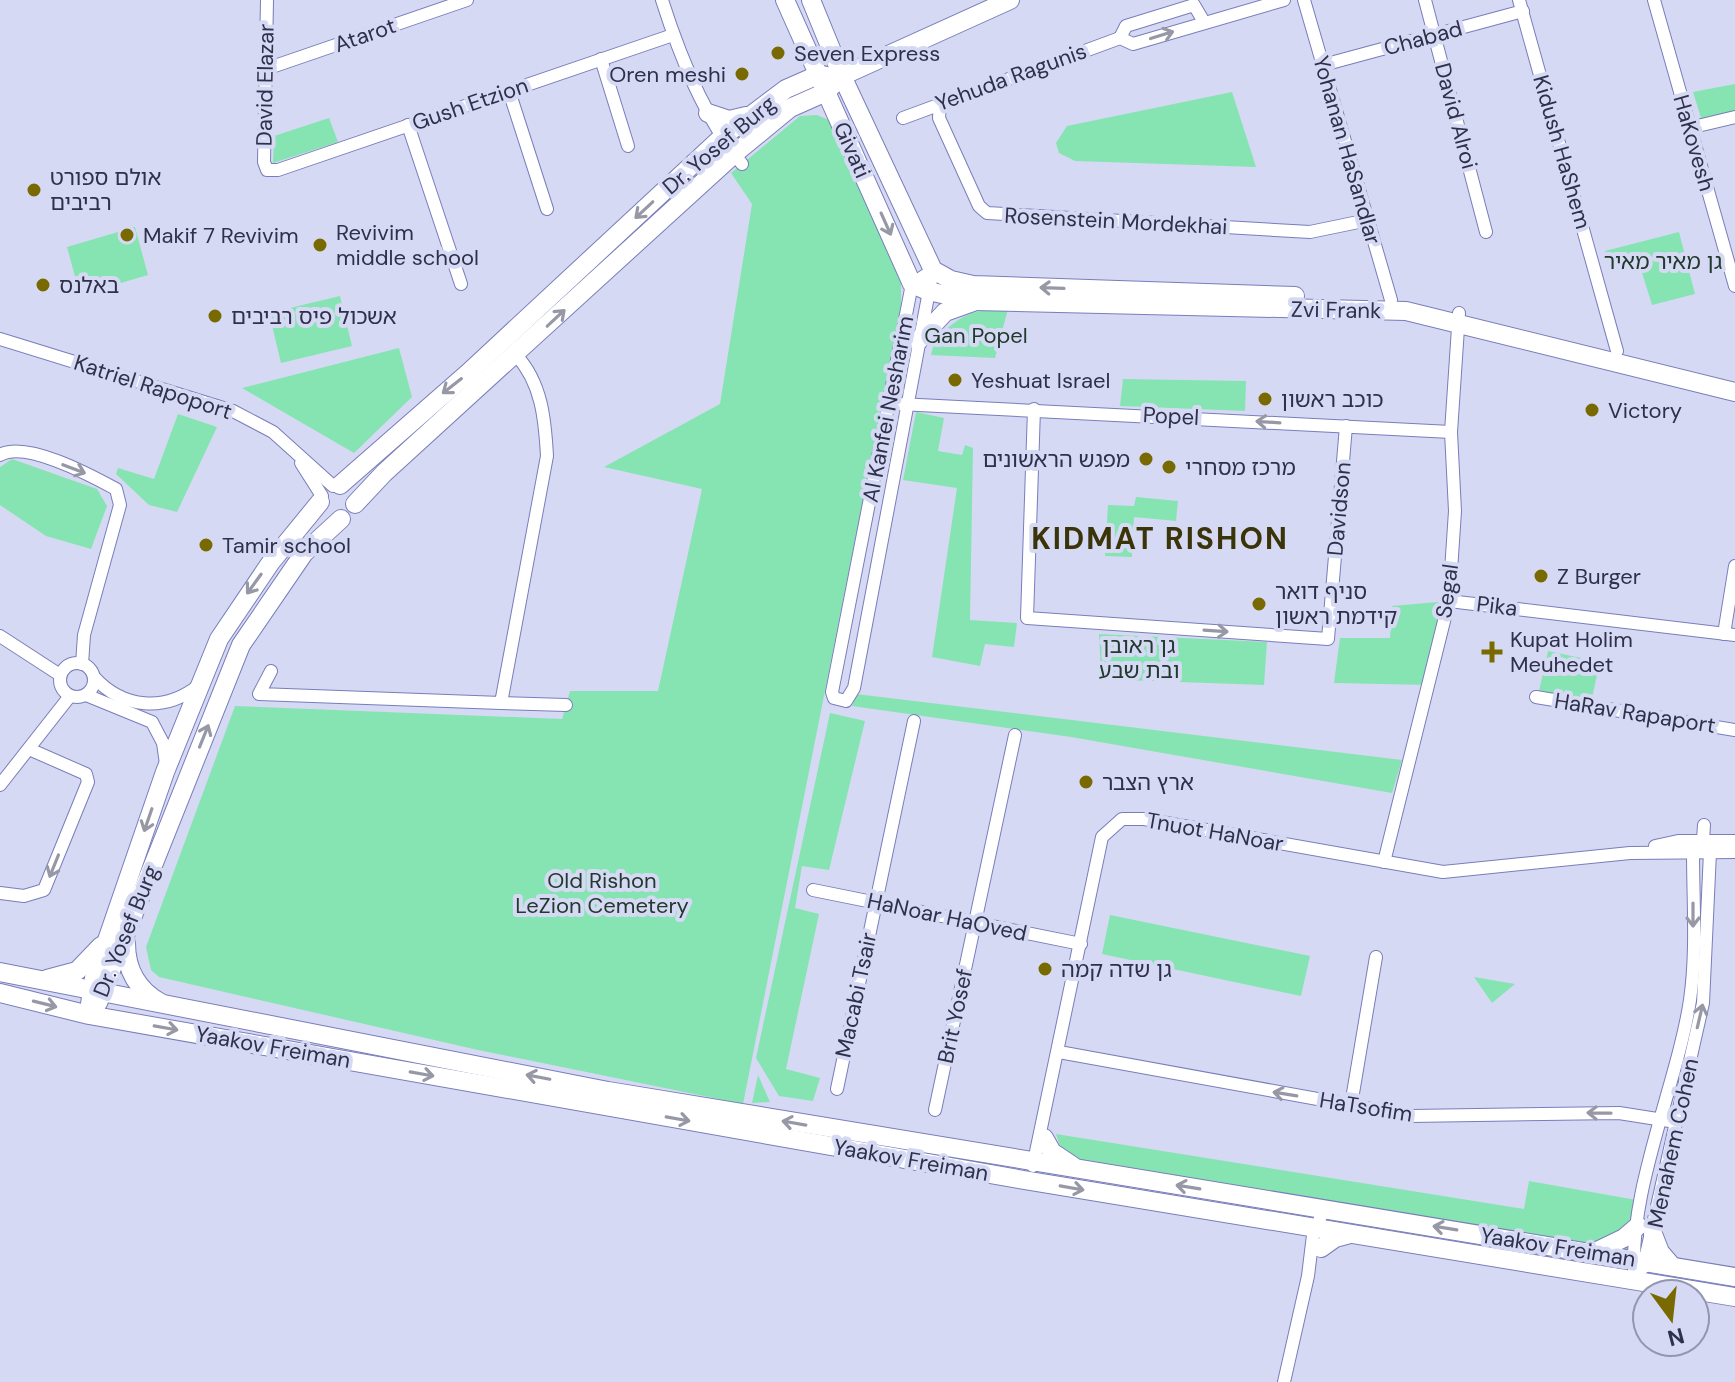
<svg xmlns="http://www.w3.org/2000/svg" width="1735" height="1382" viewBox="0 0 1735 1382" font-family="'DM Sans','Noto Sans Hebrew',sans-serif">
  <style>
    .green { fill: #86e4b3 }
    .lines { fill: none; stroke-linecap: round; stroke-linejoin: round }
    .street-casing { stroke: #797dba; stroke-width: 14 }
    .secondary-casing { stroke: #797dba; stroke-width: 20 }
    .street { stroke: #fff; stroke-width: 12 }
    .secondary { stroke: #fff; stroke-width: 18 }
    .oneway { stroke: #9798a5 }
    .poi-dot { fill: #786a00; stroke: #d6d9f4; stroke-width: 3 }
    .labels { text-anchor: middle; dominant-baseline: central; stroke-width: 8; stroke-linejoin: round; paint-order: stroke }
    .street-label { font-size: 22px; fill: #2f314b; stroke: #d6d9f4 }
    .poi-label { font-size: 22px; fill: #2f314b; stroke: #d6d9f4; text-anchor: start }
    .park-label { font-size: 22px; fill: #223a2d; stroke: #d6d9f4 }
    .district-label { font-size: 30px; font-weight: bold; letter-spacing: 2px; fill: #3b3409; stroke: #d6d9f4 }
  </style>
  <rect width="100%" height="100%" fill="#d6d9f4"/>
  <!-- green -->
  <g class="green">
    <path d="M1735,84V112L1702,121L1693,92Z"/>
    <path d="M1232,92L1256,167L1075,161L1059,153L1056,143L1067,126Z"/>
    <path d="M817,115L831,121L901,281V308L743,1104L478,1050L159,977L151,970L146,947L235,706L562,719L570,691H658L702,489L604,467L720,404L752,204L731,173L800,116Z"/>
    <path d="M329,118L338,142L273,163L274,136Z"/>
    <path d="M135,227L148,275L80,295L67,247Z"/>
    <path d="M1679,232L1695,294L1652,305L1639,263L1610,271L1605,251Z"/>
    <path d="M340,296L352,346L281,363L269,313Z"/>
    <path d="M1008,309L995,358L931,355L935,338C965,314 968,310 1008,309Z"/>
    <path d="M399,348L412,397L354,453L242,388Z"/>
    <path d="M1123,379L1246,381L1245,411L1120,406Z"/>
    <path d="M916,412L944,418L938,451L962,455L965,445L973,448L970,620L1017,623L1014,647L985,644L980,666L932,657L957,488L903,480Z"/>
    <path d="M178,414L217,427L177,512L149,505L116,474L118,468L154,479Z"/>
    <path d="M12,459L97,489L107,506L91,549L46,536L0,505V467Z"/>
    <path d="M1136,497L1178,501L1176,521L1134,517L1132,557L1105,556L1108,505L1134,506Z"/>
    <path d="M1449,601L1428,685L1334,683L1340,638H1390L1392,606Z"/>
    <path d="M1099,634L1267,642L1264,685L1123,680V675L1101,673Z"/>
    <path d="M1548,651L1600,662L1591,702L1539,691Z"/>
    <path d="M856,694L1402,760L1392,793L1071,737L852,706Z"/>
    <path d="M830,713L865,721L829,870L802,866L795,908L819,914L786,1069L820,1078L813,1101L779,1096L756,1058Z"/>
    <path d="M1110,915L1310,956L1301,996L1102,954Z"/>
    <path d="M1474,977L1515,984L1492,1003Z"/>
    <path d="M758,1075L770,1102L752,1103Z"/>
    <path d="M1056,1134L1524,1209L1529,1181L1642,1201L1633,1259L1090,1171L1062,1153Z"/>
  </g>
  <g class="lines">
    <defs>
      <g id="street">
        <path d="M267,0L264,162L267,170H278L673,35"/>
        <path d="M662,0C680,57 704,117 742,164"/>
        <path d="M1304,0L1391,300"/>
        <path d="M1425,0L1486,232"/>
        <path d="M1519,0L1617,351"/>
        <path d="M1654,0L1735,286"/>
        <path d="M1120,38L1126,26L1194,5L1204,22"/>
        <path d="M601,59L628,146"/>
        <path d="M1323,65L1523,11"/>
        <path d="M263,70L467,0"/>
        <path d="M509,91L547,209"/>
        <path d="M940,103L939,118L979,206L987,213L1310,232L1368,220"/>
        <path d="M903,118L1120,38L1133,44L1284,0"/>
        <path d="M408,125L461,284"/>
        <path d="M1689,128L1735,117"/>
        <path d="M933,270L854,688L846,701L834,698L832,692L912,284Z"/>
        <path d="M0,339L233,411L273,432L333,486"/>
        <path d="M899,404L1451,432"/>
        <path d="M1034,409L1027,618L1328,639L1346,426"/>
        <path d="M0,455C26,440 92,476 116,489L120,505L84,635L82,664"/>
        <path d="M301,463L322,496"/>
        <path d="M1449,601L1735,635"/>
        <path d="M1724,634L1735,566"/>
        <path d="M0,636L60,675"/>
        <circle cx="77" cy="680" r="17"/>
        <path d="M271,671L259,694L501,703L547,456C545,420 542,383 516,355"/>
        <path d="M94,677C123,709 165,712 198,686"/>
        <path d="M86,695L152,722L163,743L166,764"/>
        <path d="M1536,697L1735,730"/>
        <path d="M501,703L566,705"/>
        <path d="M0,785L70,696"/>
        <path d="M1655,846L1678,841H1735"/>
        <path d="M1384,862L1449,601L1455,511L1451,432L1459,313"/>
        <path d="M813,890L1081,944"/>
        <path d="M0,893L24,896L44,890L88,782L86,774L29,749"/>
        <path d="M1059,1052L1411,1116L1619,1113L1676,1122"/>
        <path d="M837,1089L914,721"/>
        <path d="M1351,1105L1376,957"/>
        <path d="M935,1110L1015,735"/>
        <path d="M1033,1166L1102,837L1122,819H1144L1443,872L1630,853L1735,852"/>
        <path d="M1643,1268L1703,1003L1710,852L1707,847"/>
        <path d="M1635,1281C1626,1195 1677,1086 1690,1000C1697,951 1693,901 1693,852L1703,840L1704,825"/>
        <path d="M1284,1382L1308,1276L1313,1235L1324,1209"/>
      </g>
      <g id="secondary">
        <path d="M785,0L912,284L928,291L974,301L1406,311L1735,392"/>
        <path d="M811,0L842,76L933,270L951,280L973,285L1295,296"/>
        <path d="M708,113L729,120L746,116"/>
        <path d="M918,341L945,312L973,302"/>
        <path d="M340,485L468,373L721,138L786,89L818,75L827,76"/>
        <path d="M355,504L384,473L734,154L790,108L826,92L842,76L1010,0"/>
        <path d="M126,943C126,970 137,990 161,1003"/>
        <path d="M0,972L608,1091L1735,1277"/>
        <path d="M47,979L77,971L101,946"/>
        <path d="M0,993L89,1015L1024,1180L1735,1297"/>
        <path d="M98,1003L241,645L304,553L341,519"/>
        <path d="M90,1004L94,978L165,772L219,639L271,562L320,502"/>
        <path d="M1044,1138L1052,1152L1073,1166"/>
        <path d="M1653,1234L1660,1252L1672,1266"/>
        <path d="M1321,1248L1335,1238L1350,1234"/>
        <path d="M1597,1251L1624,1238L1638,1226"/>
      </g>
    </defs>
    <!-- street casing -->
    <use href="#street" class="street-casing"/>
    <!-- secondary casing -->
    <use href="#secondary" class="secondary-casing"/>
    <!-- street -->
    <use href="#street" class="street"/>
    <!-- secondary -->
    <use href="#secondary" class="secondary"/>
  </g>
  <!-- one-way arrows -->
  <defs><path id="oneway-shaft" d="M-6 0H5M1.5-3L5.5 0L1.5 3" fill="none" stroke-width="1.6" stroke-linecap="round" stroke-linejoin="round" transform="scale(2)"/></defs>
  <g class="oneway">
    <use href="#oneway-shaft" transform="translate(1162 35) rotate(-17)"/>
    <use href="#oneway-shaft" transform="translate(644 210) rotate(137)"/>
    <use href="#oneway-shaft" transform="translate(886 224) rotate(66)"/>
    <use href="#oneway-shaft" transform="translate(1052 288) rotate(-178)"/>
    <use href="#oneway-shaft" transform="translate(556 318) rotate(-43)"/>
    <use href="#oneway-shaft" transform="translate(452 386) rotate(142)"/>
    <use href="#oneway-shaft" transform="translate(1268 422) rotate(-176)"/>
    <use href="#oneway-shaft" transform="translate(74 469) rotate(21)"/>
    <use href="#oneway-shaft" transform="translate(254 584) rotate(126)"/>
    <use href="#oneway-shaft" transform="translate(1216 631) rotate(4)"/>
    <use href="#oneway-shaft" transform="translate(204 736) rotate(-68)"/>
    <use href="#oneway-shaft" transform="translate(148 820) rotate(109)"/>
    <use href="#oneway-shaft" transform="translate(54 866) rotate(112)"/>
    <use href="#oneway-shaft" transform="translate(1693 915) rotate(90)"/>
    <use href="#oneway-shaft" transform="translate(45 1004) rotate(14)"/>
    <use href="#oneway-shaft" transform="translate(1700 1016) rotate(-77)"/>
    <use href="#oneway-shaft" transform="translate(166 1028) rotate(10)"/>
    <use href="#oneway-shaft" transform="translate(422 1074) rotate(10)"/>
    <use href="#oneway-shaft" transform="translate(538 1077) rotate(-169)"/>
    <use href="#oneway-shaft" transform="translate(1285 1094) rotate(-171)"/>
    <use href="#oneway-shaft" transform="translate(1599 1113) rotate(-179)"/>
    <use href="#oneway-shaft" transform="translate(678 1119) rotate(10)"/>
    <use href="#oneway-shaft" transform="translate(794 1123) rotate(-170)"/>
    <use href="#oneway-shaft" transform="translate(1188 1187) rotate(-171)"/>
    <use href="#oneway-shaft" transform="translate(1072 1188) rotate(10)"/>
    <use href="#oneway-shaft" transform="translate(1445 1228) rotate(-171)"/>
  </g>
  <!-- markers -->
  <g class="poi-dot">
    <circle cx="778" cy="53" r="8"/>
    <circle cx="742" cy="74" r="8"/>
    <circle cx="34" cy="190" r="8"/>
    <circle cx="127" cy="235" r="8"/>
    <circle cx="320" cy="245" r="8"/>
    <circle cx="43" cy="285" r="8"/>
    <circle cx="215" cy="316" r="8"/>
    <circle cx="955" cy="380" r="8"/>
    <circle cx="1265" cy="399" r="8"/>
    <circle cx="1592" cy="410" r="8"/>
    <circle cx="1146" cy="459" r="8"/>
    <circle cx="1169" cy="467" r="8"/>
    <circle cx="206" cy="545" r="8"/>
    <circle cx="1541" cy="576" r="8"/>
    <circle cx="1259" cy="604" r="8"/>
    <path d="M1488 640h8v8h8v8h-8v8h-8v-8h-8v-8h8z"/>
    <circle cx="1086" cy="782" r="8"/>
    <circle cx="1045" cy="969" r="8"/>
  </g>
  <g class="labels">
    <!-- street labels -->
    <g class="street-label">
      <text transform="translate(365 35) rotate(-19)">Atarot</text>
      <text transform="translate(1423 38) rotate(-15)">Chabad</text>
      <text transform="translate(1011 77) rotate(-20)">Yehuda Ragunis</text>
      <text transform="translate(265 85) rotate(-89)">David Elazar</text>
      <text transform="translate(470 104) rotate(-19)">Gush Etzion</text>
      <text transform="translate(1456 116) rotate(75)">David Alroi</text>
      <text transform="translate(1694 143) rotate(74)">HaKovesh</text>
      <text transform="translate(719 145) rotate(-40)">Dr. Yosef Burg</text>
      <text transform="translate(852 150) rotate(66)">Givati</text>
      <text transform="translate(1347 150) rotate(74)">Yohanan HaSandlar</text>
      <text transform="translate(1562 152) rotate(74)">Kidush HaShem</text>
      <text transform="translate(1116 221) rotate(3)">Rosenstein Mordekhai</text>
      <text transform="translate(1336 310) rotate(1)">Zvi Frank</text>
      <text transform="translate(153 387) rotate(18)">Katriel Rapoport</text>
      <text transform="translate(888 409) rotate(-79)">Al Kanfei Nesharim</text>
      <text transform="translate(1171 416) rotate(3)">Popel</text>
      <text transform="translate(1339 509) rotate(-85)">Davidson</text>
      <text transform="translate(1447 591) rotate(-82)">Segal</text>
      <text transform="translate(1497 606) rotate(7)">Pika</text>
      <text transform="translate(1635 713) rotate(9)">HaRav Rapaport</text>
      <text transform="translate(1215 832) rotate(10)">Tnuot HaNoar</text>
      <text transform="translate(947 917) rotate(12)">HaNoar HaOved</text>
      <text transform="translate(126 931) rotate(-68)">Dr. Yosef Burg</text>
      <text transform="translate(856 995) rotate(-78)">Macabi Tsair</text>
      <text transform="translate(955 1016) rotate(-78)">Brit Yosef</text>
      <text transform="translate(273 1047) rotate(10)">Yaakov Freiman</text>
      <text transform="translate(1366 1107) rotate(9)">HaTsofim</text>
      <text transform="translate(1673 1143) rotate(-78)">Menahem Cohen</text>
      <text transform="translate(911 1160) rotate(10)">Yaakov Freiman</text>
      <text transform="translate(1558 1247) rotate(9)">Yaakov Freiman</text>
    </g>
    <!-- poi labels -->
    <g class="poi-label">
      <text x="794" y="53">Seven Express</text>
      <text x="726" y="74" text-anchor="end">Oren meshi</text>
      <text x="50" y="177">אולם ספורט<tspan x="50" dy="25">רביבים</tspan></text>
      <text x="336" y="232">Revivim<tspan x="336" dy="25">middle school</tspan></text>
      <text x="143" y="235">Makif 7 Revivim</text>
      <text x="59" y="285">באלנס</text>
      <text x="231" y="316">אשכול פיס רביבים</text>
      <text x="971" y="380">Yeshuat Israel</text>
      <text x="1281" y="399">כוכב ראשון</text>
      <text x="1608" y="410">Victory</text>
      <text x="1130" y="459" text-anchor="end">מפגש הראשונים</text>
      <text x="1185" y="467">מרכז מסחרי</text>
      <text x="222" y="545">Tamir school</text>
      <text x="1557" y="576">Z Burger</text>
      <text x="1275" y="591">סניף דואר<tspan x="1275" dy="25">קידמת ראשון</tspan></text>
      <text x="1510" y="639">Kupat Holim<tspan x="1510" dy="25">Meuhedet</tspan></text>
      <text x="1102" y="782">ארץ הצבר</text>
      <text x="1061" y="969">גן שדה קמה</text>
    </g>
    <!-- park labels -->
    <g class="park-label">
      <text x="1663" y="261">גן מאיר מאיר</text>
      <text x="976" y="335">Gan Popel</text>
      <text x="1139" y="645">גן ראובן<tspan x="1139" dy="25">ובת שבע</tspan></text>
      <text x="602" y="880">Old Rishon<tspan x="602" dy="25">LeZion Cemetery</tspan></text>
    </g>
    <!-- district labels -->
    <g class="district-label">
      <text x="1160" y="538">KIDMAT RISHON</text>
    </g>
  </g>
  <!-- north arrow -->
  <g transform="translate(1671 1318) rotate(165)"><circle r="38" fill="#d6d9f4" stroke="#9396b0" stroke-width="2"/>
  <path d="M0-6L14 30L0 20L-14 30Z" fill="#786a00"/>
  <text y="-12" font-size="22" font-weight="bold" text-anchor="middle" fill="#2f314b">N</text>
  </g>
</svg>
